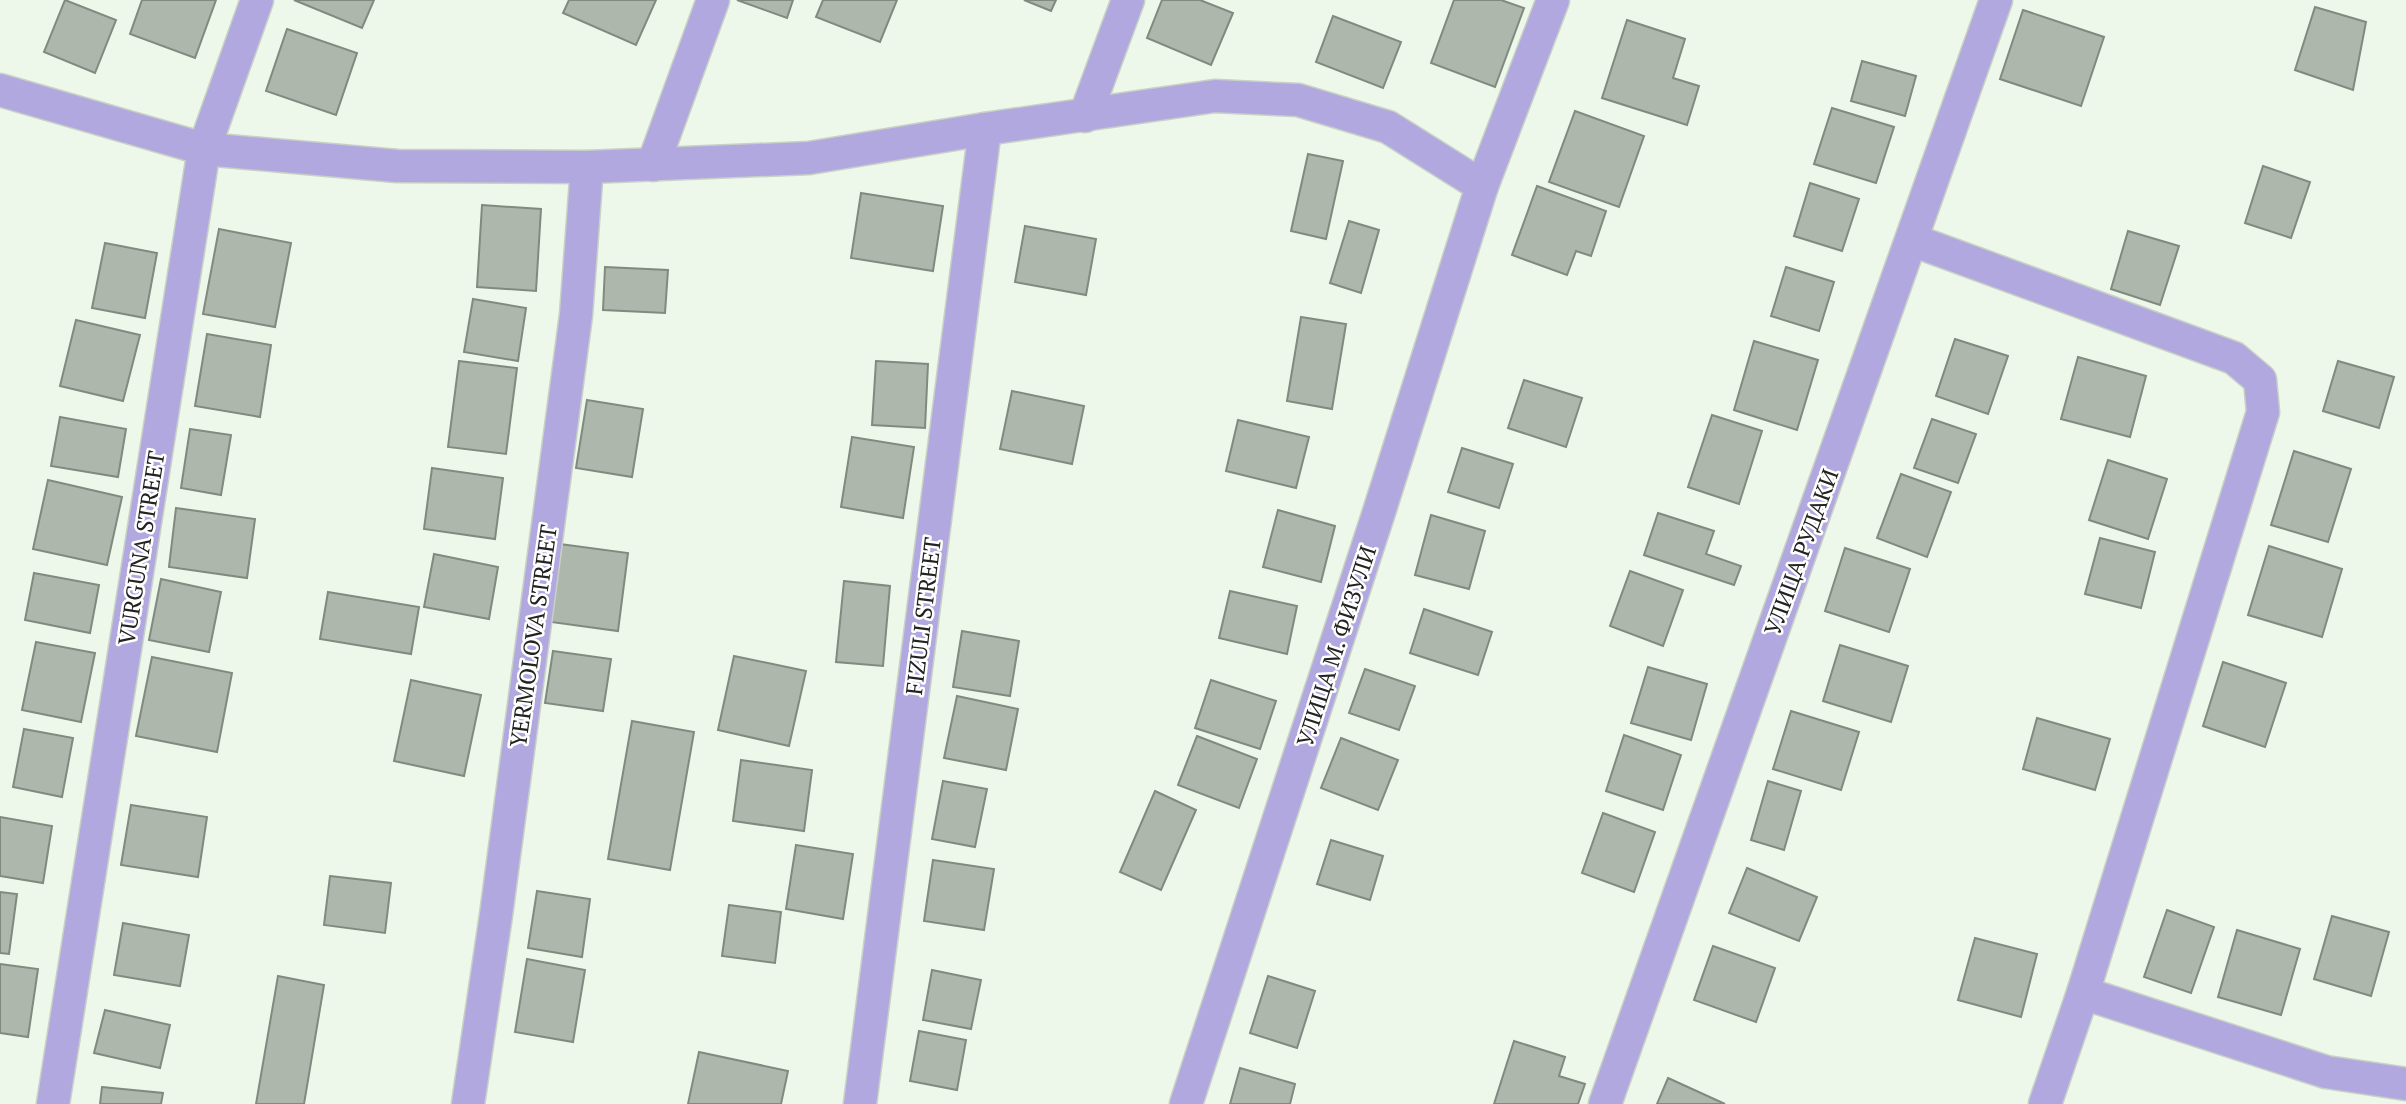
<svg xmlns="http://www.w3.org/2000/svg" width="2406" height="1104" viewBox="0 0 2406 1104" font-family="'PT Serif',serif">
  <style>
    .building { fill: #aeb7ac; stroke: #818a7f; stroke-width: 2 }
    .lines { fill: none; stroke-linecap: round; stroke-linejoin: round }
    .minor-casing { stroke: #c8d1c5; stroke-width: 35 }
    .minor { stroke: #b2a8e0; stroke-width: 32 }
    .labels { text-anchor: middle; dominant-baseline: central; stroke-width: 5; stroke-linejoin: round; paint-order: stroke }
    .street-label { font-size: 23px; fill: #20231f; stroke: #fff }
  </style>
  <rect width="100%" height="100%" fill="#edf7ea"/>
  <!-- building -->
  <g class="building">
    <path d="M65,0L116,20L95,73L44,52Z"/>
    <path d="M142,0H216L195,58L130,34Z"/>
    <path d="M294,0H374L362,28Z"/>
    <path d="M569,0H656L636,45L563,13Z"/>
    <path d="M737,0H793L787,18Z"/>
    <path d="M823,0H897L880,42L816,17Z"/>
    <path d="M1024,0H1056L1051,11Z"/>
    <path d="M1162,0H1200L1233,13L1211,65L1147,38Z"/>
    <path d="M1454,0H1501L1524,8L1495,87L1431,63Z"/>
    <path d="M2315,7L2366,22L2353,90L2295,70Z"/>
    <path d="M2023,10L2104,37L2081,106L2000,79Z"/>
    <path d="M1333,16L1401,42L1383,88L1316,62Z"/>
    <path d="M1627,20L1685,39L1673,78L1699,86L1687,125L1602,98Z"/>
    <path d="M287,29L357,53L336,115L266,91Z"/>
    <path d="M1862,61L1916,76L1905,116L1851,101Z"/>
    <path d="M1832,108L1894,127L1876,183L1814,164Z"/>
    <path d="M1575,111L1644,136L1619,207L1549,182Z"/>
    <path d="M1308,154L1343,161L1326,239L1291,231Z"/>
    <path d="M2263,166L2310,182L2291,238L2245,223Z"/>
    <path d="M1810,183L1859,199L1842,251L1794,236Z"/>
    <path d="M1537,186L1606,211L1591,256L1576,251L1567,275L1512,255Z"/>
    <path d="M861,193L943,206L933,271L851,258Z"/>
    <path d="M482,205L541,209L536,291L477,287Z"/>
    <path d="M1349,221L1379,230L1361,293L1330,283Z"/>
    <path d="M1025,226L1096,239L1086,295L1015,282Z"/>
    <path d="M219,229L291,243L275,327L203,314Z"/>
    <path d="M2128,231L2179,246L2160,305L2111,289Z"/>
    <path d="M105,243L157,253L145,318L92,308Z"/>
    <path d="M605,267L668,270L665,313L603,310Z"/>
    <path d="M1786,267L1834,282L1819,331L1771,316Z"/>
    <path d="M473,299L526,308L518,361L464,352Z"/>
    <path d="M1301,317L1346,324L1332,409L1287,401Z"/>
    <path d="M76,320L140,335L123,401L60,386Z"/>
    <path d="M207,334L271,345L260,417L195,406Z"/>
    <path d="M1955,339L2008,356L1988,414L1936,396Z"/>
    <path d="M1754,341L1818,360L1797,430L1734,410Z"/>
    <path d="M2078,357L2146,376L2130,437L2061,419Z"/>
    <path d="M459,361L517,368L506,454L448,447Z"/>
    <path d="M876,361L928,364L925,428L872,425Z"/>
    <path d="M2338,361L2394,377L2379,428L2323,411Z"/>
    <path d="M1524,380L1582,398L1566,447L1508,428Z"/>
    <path d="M1012,391L1084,406L1072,464L1000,449Z"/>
    <path d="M587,400L643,409L632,477L576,468Z"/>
    <path d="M1712,415L1762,431L1739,504L1688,487Z"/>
    <path d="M60,417L126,429L118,477L51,466Z"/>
    <path d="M1932,419L1976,434L1958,483L1914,468Z"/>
    <path d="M1238,420L1309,437L1296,488L1226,471Z"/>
    <path d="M190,429L231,435L221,495L181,488Z"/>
    <path d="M852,437L914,447L903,518L841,507Z"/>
    <path d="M1462,448L1513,464L1499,508L1448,492Z"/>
    <path d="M2294,451L2351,469L2328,542L2271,525Z"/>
    <path d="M2108,460L2167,479L2148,539L2089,520Z"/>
    <path d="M432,468L503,478L495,539L424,529Z"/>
    <path d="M1901,474L1951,492L1927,557L1877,538Z"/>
    <path d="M48,480L122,497L107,565L33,549Z"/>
    <path d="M176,508L255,519L247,578L169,567Z"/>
    <path d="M1278,510L1335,526L1321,582L1263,567Z"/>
    <path d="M1658,513L1714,531L1706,554L1741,566L1734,585L1644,555Z"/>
    <path d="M1431,515L1485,531L1469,589L1415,575Z"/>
    <path d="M2100,538L2155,552L2141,608L2085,594Z"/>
    <path d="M560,544L628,553L618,631L551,622Z"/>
    <path d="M2269,546L2342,569L2322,637L2248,615Z"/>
    <path d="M1845,548L1910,569L1889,632L1825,611Z"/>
    <path d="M434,554L498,567L489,619L424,607Z"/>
    <path d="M1630,571L1683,590L1663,646L1610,626Z"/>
    <path d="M34,573L99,585L90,633L25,620Z"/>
    <path d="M161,579L221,592L209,652L149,640Z"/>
    <path d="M844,581L890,586L883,666L836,662Z"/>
    <path d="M1230,591L1297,606L1287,654L1219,638Z"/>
    <path d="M328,592L419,607L411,654L320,639Z"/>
    <path d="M1424,609L1492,632L1478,675L1410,653Z"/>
    <path d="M962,631L1019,641L1010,696L953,687Z"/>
    <path d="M36,642L95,653L81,722L22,710Z"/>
    <path d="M1840,645L1908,666L1891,722L1823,701Z"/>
    <path d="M553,651L611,659L603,711L545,703Z"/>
    <path d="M734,656L806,671L789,746L718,730Z"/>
    <path d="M152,657L232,673L217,752L136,736Z"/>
    <path d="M2223,662L2286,683L2265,747L2203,726Z"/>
    <path d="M1648,667L1707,684L1691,740L1631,723Z"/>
    <path d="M1365,669L1415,686L1399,730L1349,713Z"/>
    <path d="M411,680L481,695L464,776L394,761Z"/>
    <path d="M1211,680L1276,701L1260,749L1195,728Z"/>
    <path d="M957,696L1018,709L1006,770L944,758Z"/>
    <path d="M1791,711L1859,732L1841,790L1773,769Z"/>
    <path d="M2037,718L2110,739L2095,790L2023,769Z"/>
    <path d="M632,721L694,732L670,870L608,859Z"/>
    <path d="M24,729L73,738L62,797L13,787Z"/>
    <path d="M1624,735L1681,755L1663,810L1606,791Z"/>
    <path d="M1197,736L1257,759L1239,808L1178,785Z"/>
    <path d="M1341,738L1398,760L1378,810L1321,788Z"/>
    <path d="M741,760L812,770L804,831L733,821Z"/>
    <path d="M943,781L987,789L975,847L932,839Z"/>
    <path d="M1768,781L1801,791L1784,850L1751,840Z"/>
    <path d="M1155,791L1196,810L1161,890L1120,872Z"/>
    <path d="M131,805L207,817L198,877L121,865Z"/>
    <path d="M1603,813L1655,832L1634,892L1582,873Z"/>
    <path d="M0,817L52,826L43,883L0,876Z"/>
    <path d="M1331,840L1383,856L1370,900L1317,884Z"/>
    <path d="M796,845L853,854L843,919L786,909Z"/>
    <path d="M933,860L994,869L984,930L924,921Z"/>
    <path d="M1747,868L1817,897L1799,941L1729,913Z"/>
    <path d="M330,876L391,883L385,933L324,925Z"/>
    <path d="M537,891L590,899L582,957L528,948Z"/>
    <path d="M0,892L17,894L9,954L0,953Z"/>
    <path d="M729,905L781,912L775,963L722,956Z"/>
    <path d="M2167,910L2214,927L2191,993L2144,977Z"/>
    <path d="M2332,916L2389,932L2371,996L2314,979Z"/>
    <path d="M123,923L189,935L180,986L114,975Z"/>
    <path d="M2237,930L2300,949L2281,1015L2218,997Z"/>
    <path d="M1975,938L2037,954L2021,1017L1958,1000Z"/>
    <path d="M1713,946L1775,968L1756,1022L1694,1000Z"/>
    <path d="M527,959L585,970L573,1042L515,1032Z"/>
    <path d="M0,964L38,969L28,1037L0,1033Z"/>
    <path d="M932,970L981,980L971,1029L923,1020Z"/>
    <path d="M278,976L324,985L304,1104H256Z"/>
    <path d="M1268,976L1315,991L1297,1048L1250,1033Z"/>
    <path d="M105,1010L170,1025L160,1068L94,1053Z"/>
    <path d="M919,1031L966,1040L957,1090L910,1081Z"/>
    <path d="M1514,1041L1565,1057L1559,1076L1585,1084L1578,1104H1494Z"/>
    <path d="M699,1052L788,1071L781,1104H688Z"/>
    <path d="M1240,1068L1295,1084L1290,1104H1230Z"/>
    <path d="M1668,1078L1725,1104H1657Z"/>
    <path d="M102,1087L163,1093L161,1104H100Z"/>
  </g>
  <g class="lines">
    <defs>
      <g id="minor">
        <path d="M0,90L204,149L397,166L587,167L809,158L985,129L1215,96L1298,100L1388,127L1482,186"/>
        <path d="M1085,116L1128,0"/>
        <path d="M653,165L713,0"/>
        <path d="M1912,240L2234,358L2260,380L2263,412L2083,993L2045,1104"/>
        <path d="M2083,993L2326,1072L2406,1084"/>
        <path d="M53,1104L204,149L257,0"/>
        <path d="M468,1104L496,915L576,315L587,167"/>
        <path d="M860,1104L985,129"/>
        <path d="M1186,1104L1379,512L1482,186L1553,0"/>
        <path d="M1605,1104L1996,0"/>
      </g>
    </defs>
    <!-- minor casing -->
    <use href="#minor" class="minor-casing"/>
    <!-- minor -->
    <use href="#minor" class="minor"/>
  </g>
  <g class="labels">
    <!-- street labels -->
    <g class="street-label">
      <text transform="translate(141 548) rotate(-81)">VURGUNA STREET</text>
      <text transform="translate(1801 552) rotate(-70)">УЛИЦА РУДАКИ</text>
      <text transform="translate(923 616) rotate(-83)">FIZULI STREET</text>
      <text transform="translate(533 636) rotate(-82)">YERMOLOVA STREET</text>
      <text transform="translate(1336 646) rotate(-72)">УЛИЦА М. ФИЗУЛИ</text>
    </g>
  </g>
</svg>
